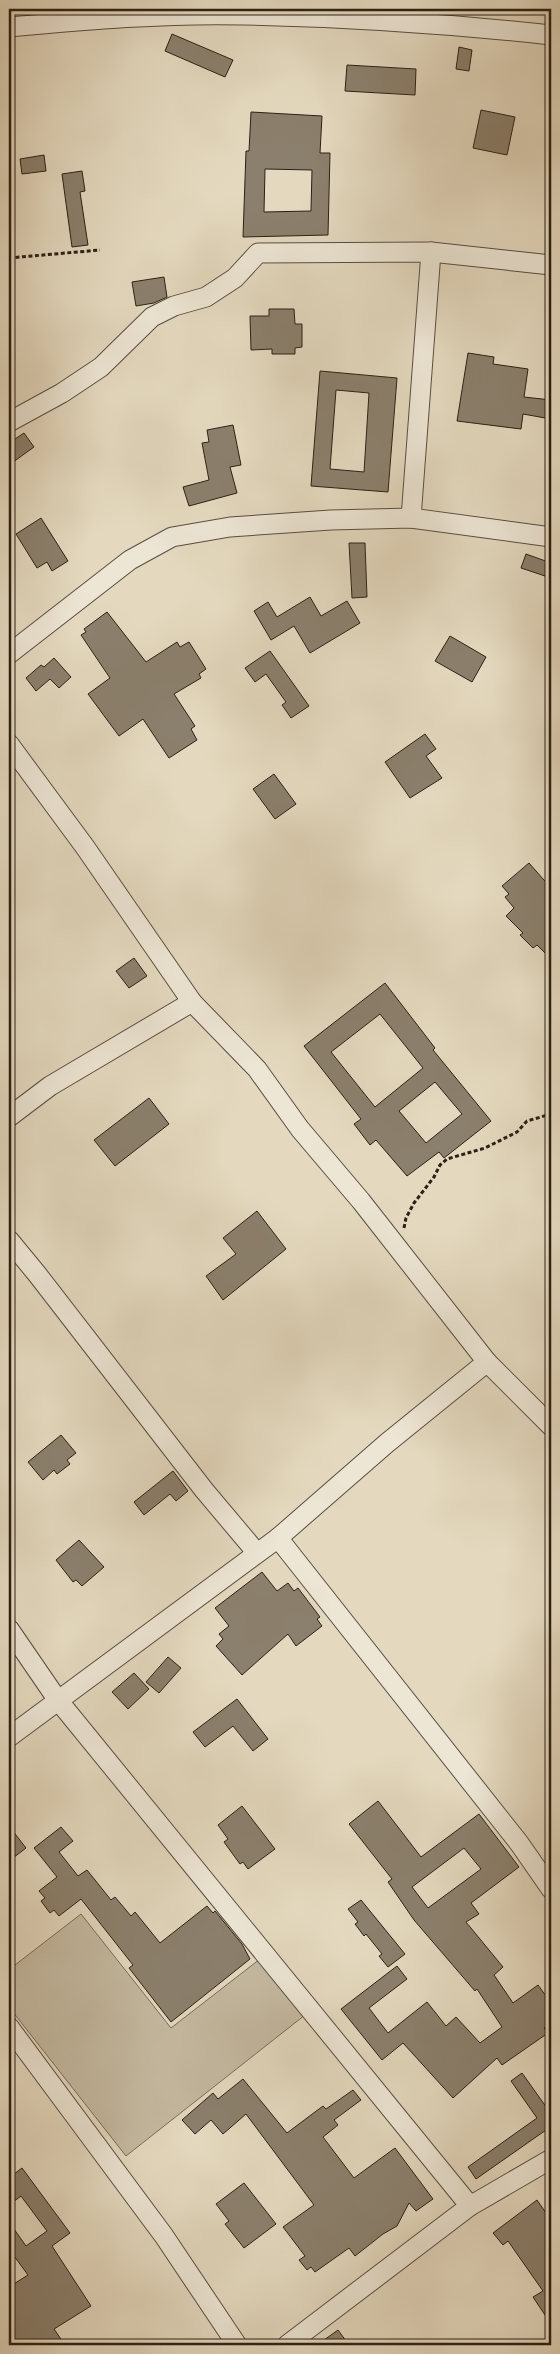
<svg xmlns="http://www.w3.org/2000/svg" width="560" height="2354" viewBox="0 0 560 2354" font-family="'Libre Caslon Text',serif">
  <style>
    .green { fill: #c5baa2; stroke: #786d5c }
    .building { fill: #8b806d; stroke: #2b2015; fill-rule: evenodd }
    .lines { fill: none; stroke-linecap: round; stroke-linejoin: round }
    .minor-casing { stroke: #594e40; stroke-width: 21 }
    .path { stroke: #2b2015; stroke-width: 3; stroke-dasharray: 4 2.5; stroke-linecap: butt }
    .minor { stroke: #ede6d5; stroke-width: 19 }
  </style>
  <rect width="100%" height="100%" fill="#e4d9bf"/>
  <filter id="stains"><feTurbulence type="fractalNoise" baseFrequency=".004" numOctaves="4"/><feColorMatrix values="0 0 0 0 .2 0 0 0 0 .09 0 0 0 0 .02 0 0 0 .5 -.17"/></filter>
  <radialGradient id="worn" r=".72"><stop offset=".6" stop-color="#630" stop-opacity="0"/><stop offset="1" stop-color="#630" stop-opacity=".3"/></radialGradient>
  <!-- green -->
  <path class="green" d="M81,1914L171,2028L260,1959L305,2015L126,2156L9,2007V1958L15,1965Z"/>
  <!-- building -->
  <g class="building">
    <path d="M172,34L233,60L225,77L165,51Z"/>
    <path d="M459,47L472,50L469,71L456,69Z"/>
    <path d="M347,65L416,69L415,95L345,91Z"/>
    <path d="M481,110L515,117L507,155L473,148Z"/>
    <path d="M251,112L322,116L320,153H330L328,235L243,237L246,151H249ZM265,169L312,170L311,211L264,212Z"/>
    <path d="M44,155L46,171L22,174L20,159Z"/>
    <path d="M82,171L85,191L80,192L88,245L72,247L62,174Z"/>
    <path d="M164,277L167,297L154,303L136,306L132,282Z"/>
    <path d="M269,309H294L295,324H302V347L295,348V354H272V349L251,350L250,316H269Z"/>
    <path d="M468,353L494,357L493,364L528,369L524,397L551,400V419L523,414L521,429L457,421Z"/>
    <path d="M320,371L397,378L388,492L311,486ZM336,390L369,393L364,472L330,469Z"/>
    <path d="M233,425L241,465L230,467L237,493L189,506L183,487L209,480L202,443L209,442L207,430Z"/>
    <path d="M24,433L34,447L9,465V443Z"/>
    <path d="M41,518L68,561L52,571L47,562L37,568L16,534Z"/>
    <path d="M349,543H365L367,597L352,598Z"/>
    <path d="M526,554L551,563V578L521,568Z"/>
    <path d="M310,597L321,616L347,601L360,623L310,653L294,626L271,640L254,611L268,602L277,617Z"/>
    <path d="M107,612L146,662L177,642L180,647L189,642L206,669L199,674L201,678L174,694L195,726L191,729L197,740L169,758L143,719L119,736L88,694L110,678L81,635L86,632L84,629Z"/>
    <path d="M450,636L486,657L472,682L435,661Z"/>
    <path d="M270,651L309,706L291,718L282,705L286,702L266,674L255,682L245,668Z"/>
    <path d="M54,658L71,677L59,688L50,679L36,691L26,678L41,665L44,667Z"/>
    <path d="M425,734L436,749L426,756L442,778L410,798L385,762Z"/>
    <path d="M274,774L296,804L275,819L253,789Z"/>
    <path d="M529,863L551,888V946L545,953L537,945L533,948L520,935L523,933L506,916L514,908L505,897L509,894L502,886Z"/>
    <path d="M134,958L147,976L129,988L116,971Z"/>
    <path d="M385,983L435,1048L433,1050L491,1121L444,1158L439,1152L407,1176L376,1140L370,1145L354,1124L361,1119L304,1046ZM380,1014L423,1068L375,1107L331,1052ZM435,1082L462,1114L426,1143L399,1111Z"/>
    <path d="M149,1098L169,1124L115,1166L94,1140Z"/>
    <path d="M257,1211L286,1249L223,1300L206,1276L236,1254L223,1238Z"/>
    <path d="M61,1435L76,1453L67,1460L70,1464L57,1474L54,1470L43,1480L28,1462Z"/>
    <path d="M173,1471L188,1491L176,1501L170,1494L144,1515L134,1502Z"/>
    <path d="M79,1540L104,1567L82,1586L76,1580L73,1582L56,1560Z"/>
    <path d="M262,1572L277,1591L288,1583L294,1591L298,1588L320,1617L317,1619L322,1626L296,1646L288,1634L242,1675L216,1646L223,1639L219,1634L229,1626L215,1608Z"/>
    <path d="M168,1657L181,1668L159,1693L146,1682Z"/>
    <path d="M134,1673L149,1689L128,1709L112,1692Z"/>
    <path d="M237,1699L268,1739L253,1751L233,1726L205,1747L193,1732Z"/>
    <path d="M378,1801L421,1857L479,1814L519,1867L471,1903L479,1914L466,1922L503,1967L494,1975L513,2003L538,1985L551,2003V2024L544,2028L548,2033L502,2065L497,2058L453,2098L403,2043L382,2060L341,2009L397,1966L407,1979L369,2008L388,2033L427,2002L446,2026L456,2017L480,2043L502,2027L477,1989L475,1991L414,1920L388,1882L392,1879L349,1824ZM464,1848L481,1869L428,1908L412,1887Z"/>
    <path d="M242,1806L275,1849L248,1869L243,1862L240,1864L224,1842L228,1839L218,1825Z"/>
    <path d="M9,1826L26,1848L9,1861Z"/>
    <path d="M61,1827L73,1841L59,1852L78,1876L87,1870L111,1900L115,1897L131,1916L135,1912L160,1943L207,1906L213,1913L215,1911L242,1944L250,1959L171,2022L129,1968L133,1965L81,1899L59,1916L54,1910L50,1913L41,1901L45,1898L39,1891L57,1877L34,1848Z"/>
    <path d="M361,1900L405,1954L388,1967L379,1956L382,1954L366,1934L364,1936L355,1924L358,1922L348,1909Z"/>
    <path d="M522,2073L549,2111L551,2109V2138L546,2130L476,2179L468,2167L537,2118L511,2081Z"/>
    <path d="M243,2079L287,2133L323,2106L326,2109L353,2090L361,2100L334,2120L338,2125L323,2137L354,2178L395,2148L433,2199L416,2211L409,2203L397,2226L383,2234L355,2256L349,2248L315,2272L311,2267L307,2270L299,2260L305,2256L283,2227L314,2205L246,2114L223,2134L211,2120L195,2134L182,2120L213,2093L218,2099Z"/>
    <path d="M22,2168L70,2233L52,2246L91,2306L54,2329L65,2345H9V2287L28,2275L9,2249V2222L26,2246L47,2231L21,2196L9,2205V2178Z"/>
    <path d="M244,2183L276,2224L244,2248L225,2224L229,2221L216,2204Z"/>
    <path d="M537,2200L551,2220V2324L533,2297L543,2291L508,2241L503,2245L493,2233Z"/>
    <path d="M338,2330L349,2345H317Z"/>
  </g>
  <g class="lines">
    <defs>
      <g id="minor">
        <path d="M9,27C87,20 166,13 244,15C346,17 450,24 551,35"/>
        <path d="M9,422L62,393L101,367L152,317L174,306L206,297L235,278L258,253L431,252L551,265"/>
        <path d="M411,518L431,252"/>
        <path d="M9,654L130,560L172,537L230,527L331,520L411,518L551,537"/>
        <path d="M9,744L85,847L192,1002"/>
        <path d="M9,1117L50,1086L192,1002L257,1069L300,1129L361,1201L487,1362"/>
        <path d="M9,1240L37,1274L204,1490L257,1553"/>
        <path d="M278,1538L519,1843L551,1889"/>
        <path d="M9,1629L57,1699L470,2206"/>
        <path d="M9,1737L278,1538L387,1443L487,1362L551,1426"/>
        <path d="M9,2027L164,2236L237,2345"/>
        <path d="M287,2345L470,2206L551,2159"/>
      </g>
    </defs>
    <!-- minor casing -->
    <use href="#minor" class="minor-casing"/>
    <!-- path -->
    <g class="path">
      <path d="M9,258L100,250"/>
      <path d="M404,1228L406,1218L414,1203L434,1177L440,1165L447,1159L485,1148L517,1132L527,1121L551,1114"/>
    </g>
    <!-- minor -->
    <use href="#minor" class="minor"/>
  </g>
  <!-- margin -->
  <rect width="560" height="2354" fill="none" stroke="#e4d9bf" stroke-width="30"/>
  <rect x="10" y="10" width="540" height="2334" fill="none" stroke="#2b2015" stroke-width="2.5"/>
  <rect x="15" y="15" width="530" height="2324" fill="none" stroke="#2b2015"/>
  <rect width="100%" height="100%" filter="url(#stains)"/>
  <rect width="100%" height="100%" fill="url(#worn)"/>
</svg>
